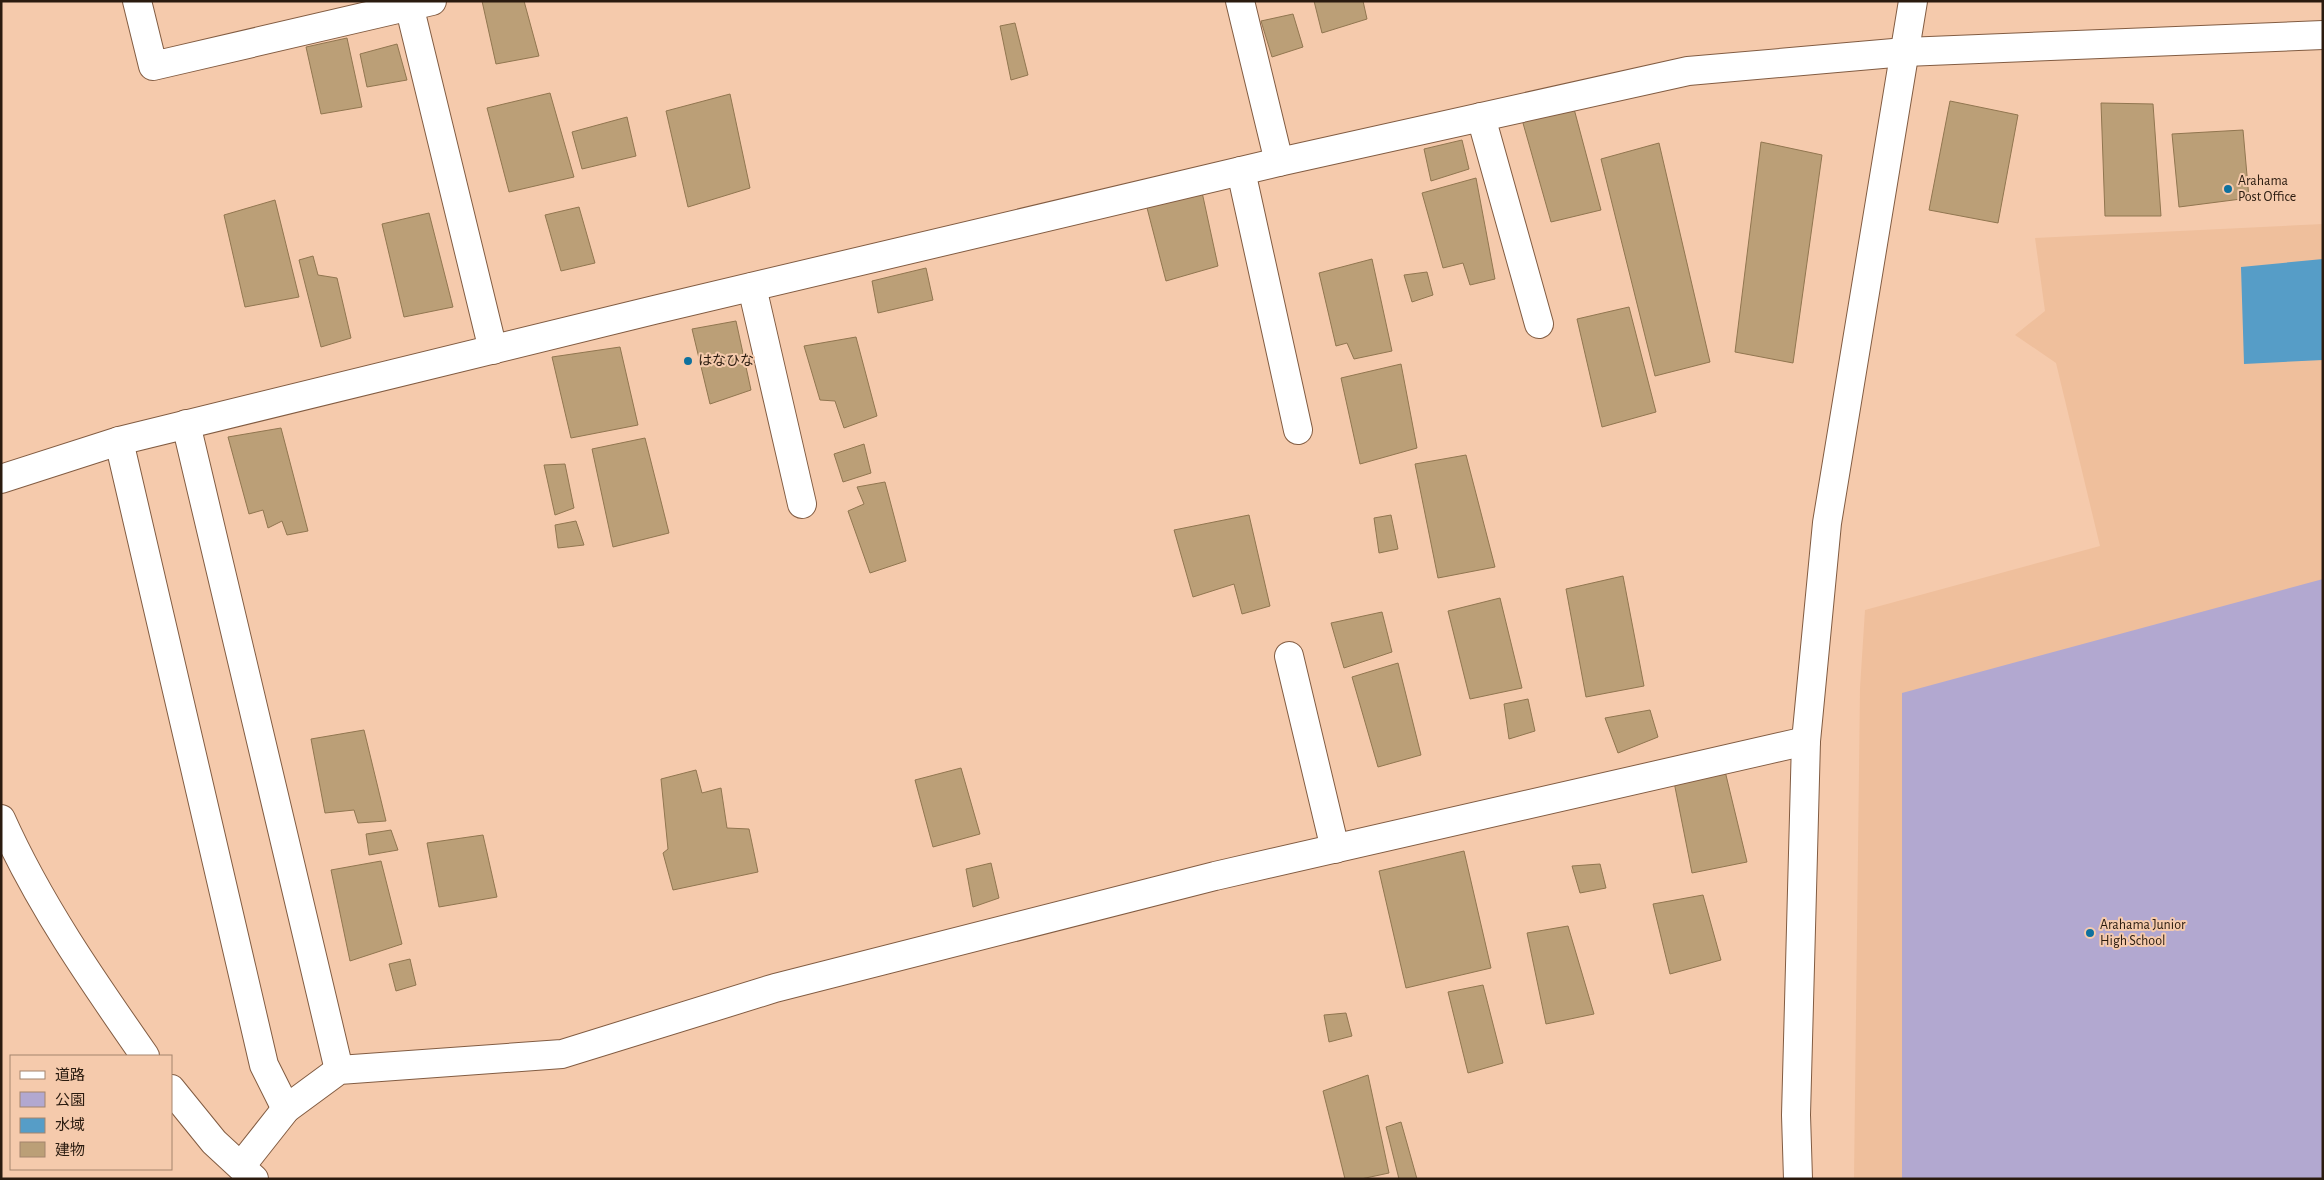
<svg xmlns="http://www.w3.org/2000/svg" width="2324" height="1180" viewBox="0 0 2324 1180" font-family="'Alegreya Sans','Noto Sans JP',sans-serif">
  <style>
    .built { fill: #efbf9c }
    .green { fill: #b2a8d0 }
    .water { fill: #569dc7 }
    .building { fill: #bb9f77; stroke: #917650 }
    .lines { fill: none; stroke-linecap: round; stroke-linejoin: round }
    .minor-casing { stroke: #825c42; stroke-width: 30 }
    .tertiary-casing { stroke: #825c42; stroke-width: 30 }
    .minor { stroke: #fff; stroke-width: 28 }
    .tertiary { stroke: #fff; stroke-width: 28 }
    .poi-dot { fill: #0e719e; stroke: #f5caac; stroke-width: 2 }
    .labels { text-anchor: middle; dominant-baseline: central; stroke-width: 4; stroke-linejoin: round; paint-order: stroke }
    .poi-label { font-size: 14px; fill: #2a1b0f; stroke: #f5caac; text-anchor: start }
  </style>
  <rect width="100%" height="100%" fill="#f5caac"/>
  <!-- built -->
  <path class="built" d="M2323,224V1179H1854L1860,688L1865,610L2100,546L2056,363L2015,335L2045,311L2035,238Z"/>
  <!-- green -->
  <path class="green" d="M2323,579V1179H1902V693Z"/>
  <!-- water -->
  <path class="water" d="M2323,259V360L2244,364L2241,267Z"/>
  <!-- building -->
  <g class="building">
    <path d="M482,1H524L539,56L496,64Z"/>
    <path d="M1314,1H1363L1367,19L1322,33Z"/>
    <path d="M1293,14L1303,47L1272,57L1261,21Z"/>
    <path d="M1015,23L1028,75L1011,80L1000,26Z"/>
    <path d="M347,38L362,107L321,114L306,47Z"/>
    <path d="M397,44L407,80L367,87L360,54Z"/>
    <path d="M550,93L574,177L509,192L487,108Z"/>
    <path d="M730,94L750,188L688,207L666,111Z"/>
    <path d="M1950,101L2018,115L1998,223L1929,210Z"/>
    <path d="M2101,103L2153,104L2161,216H2105Z"/>
    <path d="M1573,105L1601,210L1551,222L1521,116Z"/>
    <path d="M627,117L636,156L582,169L572,132Z"/>
    <path d="M2243,130L2249,198L2179,207L2172,134Z"/>
    <path d="M1462,140L1469,169L1431,181L1424,149Z"/>
    <path d="M1761,142L1822,155L1793,363L1735,352Z"/>
    <path d="M1659,143L1710,362L1655,376L1601,159Z"/>
    <path d="M1476,178L1495,279L1470,285L1463,263L1443,268L1422,193Z"/>
    <path d="M1202,192L1218,266L1166,281L1146,204Z"/>
    <path d="M275,200L299,297L245,307L224,215Z"/>
    <path d="M579,207L595,263L561,271L545,215Z"/>
    <path d="M429,213L453,307L404,317L382,224Z"/>
    <path d="M313,256L318,275L337,278L351,338L321,347L299,260Z"/>
    <path d="M1372,259L1392,351L1354,359L1347,343L1336,346L1319,273Z"/>
    <path d="M926,268L933,300L878,313L872,281Z"/>
    <path d="M1427,272L1433,295L1412,302L1404,275Z"/>
    <path d="M1629,307L1656,412L1602,427L1577,319Z"/>
    <path d="M736,321L751,390L710,404L692,329Z"/>
    <path d="M856,337L877,416L844,428L835,401L820,400L804,346Z"/>
    <path d="M620,347L638,425L571,438L552,357Z"/>
    <path d="M1401,364L1417,448L1360,464L1341,378Z"/>
    <path d="M281,428L308,531L287,535L282,521L268,528L263,510L249,514L228,437Z"/>
    <path d="M645,438L669,533L613,547L592,449Z"/>
    <path d="M864,444L871,473L843,482L834,454Z"/>
    <path d="M1466,455L1495,567L1438,578L1415,464Z"/>
    <path d="M565,464L574,508L555,515L544,465Z"/>
    <path d="M885,482L906,561L870,573L848,511L864,504L857,487Z"/>
    <path d="M1249,515L1270,606L1242,614L1234,584L1193,597L1174,530Z"/>
    <path d="M1391,515L1398,549L1379,553L1374,518Z"/>
    <path d="M576,521L584,545L558,548L555,525Z"/>
    <path d="M1623,576L1644,686L1586,697L1566,589Z"/>
    <path d="M1500,598L1522,688L1470,699L1448,611Z"/>
    <path d="M1382,612L1392,652L1344,668L1331,623Z"/>
    <path d="M1398,663L1421,755L1378,767L1352,677Z"/>
    <path d="M1528,699L1535,731L1509,739L1504,704Z"/>
    <path d="M1650,710L1658,737L1618,753L1605,718Z"/>
    <path d="M364,730L386,821L358,823L354,810L325,813L311,739Z"/>
    <path d="M961,768L980,834L933,847L915,780Z"/>
    <path d="M696,770L702,793L721,788L727,828L749,829L758,872L673,890L663,853L668,849L661,779Z"/>
    <path d="M1725,771L1747,862L1692,873L1674,782Z"/>
    <path d="M391,830L398,850L369,855L366,834Z"/>
    <path d="M483,835L497,897L439,907L427,843Z"/>
    <path d="M1464,851L1491,968L1406,988L1379,871Z"/>
    <path d="M381,861L402,944L350,961L331,870Z"/>
    <path d="M991,863L999,898L973,907L966,869Z"/>
    <path d="M1600,864L1606,888L1580,893L1572,866Z"/>
    <path d="M1703,895L1721,960L1670,974L1653,904Z"/>
    <path d="M1568,926L1594,1014L1546,1024L1527,933Z"/>
    <path d="M410,959L416,985L396,991L389,964Z"/>
    <path d="M1483,985L1503,1063L1468,1073L1448,992Z"/>
    <path d="M1346,1013L1352,1036L1329,1042L1324,1015Z"/>
    <path d="M1368,1075L1389,1173L1361,1179H1345L1323,1091Z"/>
    <path d="M1401,1122L1417,1179H1399L1386,1127Z"/>
  </g>
  <g class="lines">
    <defs>
      <g id="minor">
        <path d="M137,1L153,66L432,1"/>
        <path d="M408,1L493,350"/>
        <path d="M1240,1L1279,162"/>
        <path d="M1481,117L1539,324"/>
        <path d="M1241,171L1298,430"/>
        <path d="M752,287L802,504"/>
        <path d="M186,424L339,1070"/>
        <path d="M119,441L264,1065L286,1109"/>
        <path d="M1,479L119,441L654,310L1279,162L1688,71L1905,52"/>
        <path d="M1289,656L1335,849"/>
        <path d="M241,1166L286,1109L339,1070L562,1054L775,988L1215,876L1806,741"/>
      </g>
      <g id="tertiary">
        <path d="M1905,52L2323,35"/>
        <path d="M1,819C39,904 92,980 145,1056"/>
        <path d="M171,1089L214,1142L254,1179"/>
        <path d="M1798,1179L1796,1115L1806,741L1827,523L1913,1"/>
      </g>
    </defs>
    <!-- minor casing -->
    <use href="#minor" class="minor-casing"/>
    <!-- tertiary casing -->
    <use href="#tertiary" class="tertiary-casing"/>
    <!-- minor -->
    <use href="#minor" class="minor"/>
    <!-- tertiary -->
    <use href="#tertiary" class="tertiary"/>
  </g>
  <!-- markers -->
  <g class="poi-dot">
    <circle cx="2228" cy="189" r="5"/>
    <circle cx="688" cy="361" r="5"/>
    <circle cx="2090" cy="933" r="5"/>
  </g>
  <g class="labels">
    <!-- poi labels -->
    <g class="poi-label">
      <text x="2238" y="181">Arahama<tspan x="2238" dy="16">Post Office</tspan></text>
      <text x="698" y="361">はなひな</text>
      <text x="2100" y="925">Arahama Junior<tspan x="2100" dy="16">High School</tspan></text>
    </g>
  </g>
  <!-- border -->
  <rect width="2324" height="1180" fill="none" stroke="#2a1b0f" stroke-width="5"/>
  <!-- legend -->
  <rect x="10" y="1055" width="162" height="115" fill="#f5caac" stroke="#a4846d"/>
  <rect x="20" y="1071" width="25" height="8" fill="#ffffff" stroke="#a4846d"/>
  <text x="55" y="1080" font-size="15" fill="#2a1b0f">道路</text>
  <rect x="20" y="1092" width="25" height="15" fill="#b2a8d0" stroke="#a4846d"/>
  <text x="55" y="1105" font-size="15" fill="#2a1b0f">公園</text>
  <rect x="20" y="1118" width="25" height="15" fill="#569dc7" stroke="#a4846d"/>
  <text x="55" y="1130" font-size="15" fill="#2a1b0f">水域</text>
  <rect x="20" y="1142" width="25" height="15" fill="#bb9f77" stroke="#a4846d"/>
  <text x="55" y="1155" font-size="15" fill="#2a1b0f">建物</text>
</svg>
